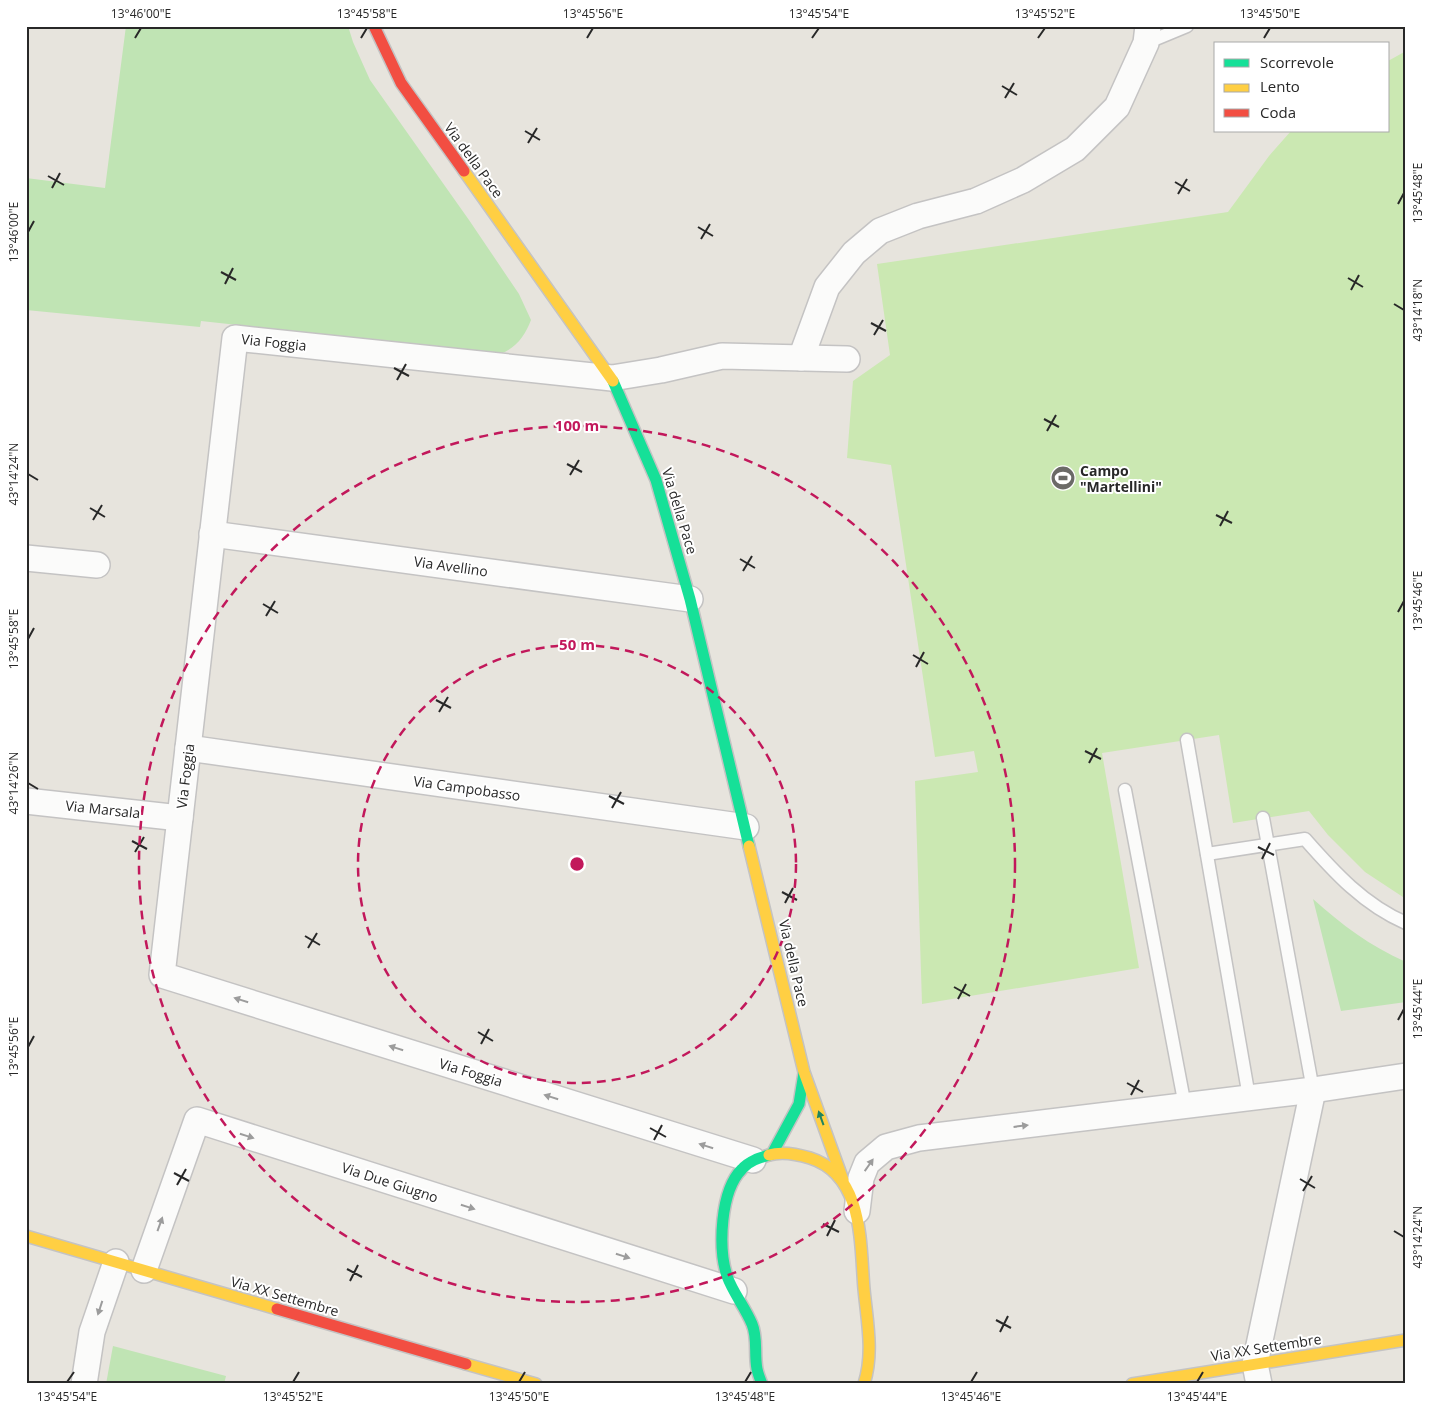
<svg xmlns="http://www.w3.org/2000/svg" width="1432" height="1410" viewBox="0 0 1432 1410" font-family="'Open Sans',sans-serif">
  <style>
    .green { fill: #c0e4b4 }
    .pitch { fill: #cbe8b2 }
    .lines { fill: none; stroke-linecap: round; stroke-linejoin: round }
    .lane-casing { stroke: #c4c3c3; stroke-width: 15 }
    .street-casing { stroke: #c4c3c3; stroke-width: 28 }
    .fast-casing { stroke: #c4c3c3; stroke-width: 14 }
    .slow-casing { stroke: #c4c3c3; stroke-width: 14 }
    .jam-casing { stroke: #c4c3c3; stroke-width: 14 }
    .lane { stroke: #fbfbfa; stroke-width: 12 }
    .street { stroke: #fbfbfa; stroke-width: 25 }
    .fast { stroke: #16e098; stroke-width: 11 }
    .slow { stroke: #ffcf43; stroke-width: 11 }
    .jam { stroke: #f24e42; stroke-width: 11 }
    .oneway { fill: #9c9c9c }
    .oneway2 { fill: #1f8460 }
    .ticks { fill: none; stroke: #282828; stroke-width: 2 }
    .ring { fill: none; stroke: #c2185b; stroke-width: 2.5; stroke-dasharray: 9 6 }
    .labels { text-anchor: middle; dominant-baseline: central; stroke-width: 4; stroke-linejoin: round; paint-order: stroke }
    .street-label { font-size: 14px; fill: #282828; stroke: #fff }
    .poi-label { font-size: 14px; font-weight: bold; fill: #282828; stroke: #fff; text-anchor: start }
    .centre { fill: #c2185b; stroke: #fff; stroke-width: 2.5 }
    .ring-label { font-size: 15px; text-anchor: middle; font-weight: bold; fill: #c2185b; stroke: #fff; stroke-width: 4; stroke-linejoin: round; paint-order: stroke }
    .neatline { fill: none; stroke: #282828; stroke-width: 2 }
    .ticks-label { font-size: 12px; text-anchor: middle; fill: #282828 }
  </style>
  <rect width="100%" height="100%" fill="#e7e4dd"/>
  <!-- green -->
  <g class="green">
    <path d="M126,26H348L353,42L370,80L469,220L519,294L531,320C525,336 516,348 500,354L201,321L200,327L26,310V178L105,188Z"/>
    <path d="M1313,899C1342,925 1370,946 1406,962V1002L1341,1011Z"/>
    <path d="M113,1346L226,1376L224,1384H106Z"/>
  </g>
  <!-- pitch -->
  <path class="pitch" d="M1406,51V899L1365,872L1328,835L1309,811L1233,823L1219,735L1102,753L1139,968L922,1004L915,781L978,772L974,751L935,757L891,465L847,458L853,381L890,355L877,264L1228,212L1269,156L1291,131H1388V61Z"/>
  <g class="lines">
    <defs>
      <g id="lane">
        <path d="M1146,43L1187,26"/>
        <path d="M1187,740L1249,1097"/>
        <path d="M1125,790L1185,1106"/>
        <path d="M1263,818L1313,1090"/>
        <path d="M1207,854L1305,839C1334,872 1364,905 1406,923"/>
      </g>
      <g id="street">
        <path d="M801,358L827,287L854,253L880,231L918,216L976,201L1023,180L1075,149L1117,107L1146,43L1148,26"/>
        <path d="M212,534L690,599"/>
        <path d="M26,558L97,565"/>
        <path d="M188,748L746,827"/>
        <path d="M26,801L180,818"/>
        <path d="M753,1160L162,975L235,338L612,378L661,370L722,356L847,359"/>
        <path d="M857,1211L861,1178L867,1163L886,1147L919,1138L1313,1090L1406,1076"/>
        <path d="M144,1270L197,1120L734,1291"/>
        <path d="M84,1384L92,1332L116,1262"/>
        <path d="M1259,1384L1255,1364L1313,1090"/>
      </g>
      <g id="fast">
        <path d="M613,381L656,480L690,599L749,846"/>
        <path d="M772,1154L799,1104L804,1073"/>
        <path d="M762,1384C760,1379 758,1374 757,1369C754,1354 758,1338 752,1324C745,1307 733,1293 727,1276C718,1248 720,1191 742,1169C749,1161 759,1158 769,1155"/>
      </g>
      <g id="slow">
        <path d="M464,171L613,381"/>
        <path d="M749,846L804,1072L843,1180"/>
        <path d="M769,1155C782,1151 797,1154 810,1158C864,1175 860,1243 864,1289C867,1321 874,1353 864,1384"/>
        <path d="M26,1236L277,1309"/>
        <path d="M466,1364L536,1384"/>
        <path d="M1132,1384L1406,1340"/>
      </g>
      <g id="jam">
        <path d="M374,26L401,83L464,171"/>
        <path d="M277,1309L466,1364"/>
      </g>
    </defs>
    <!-- lane casing -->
    <use href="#lane" class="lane-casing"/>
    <!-- street casing -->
    <use href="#street" class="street-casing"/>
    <!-- fast casing -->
    <use href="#fast" class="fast-casing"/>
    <!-- slow casing -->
    <use href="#slow" class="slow-casing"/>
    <!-- jam casing -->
    <use href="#jam" class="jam-casing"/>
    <!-- lane -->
    <use href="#lane" class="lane"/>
    <!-- street -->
    <use href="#street" class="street"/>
    <!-- fast -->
    <use href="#fast" class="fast"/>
    <!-- slow -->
    <use href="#slow" class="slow"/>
    <!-- jam -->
    <use href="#jam" class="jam"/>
  </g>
  <!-- one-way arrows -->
  <defs><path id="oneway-solid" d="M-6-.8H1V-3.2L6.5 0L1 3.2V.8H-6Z" transform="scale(1.25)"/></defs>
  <g class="oneway">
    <use href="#oneway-solid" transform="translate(241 1000) rotate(-163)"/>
    <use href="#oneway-solid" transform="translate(396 1048) rotate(-163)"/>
    <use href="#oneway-solid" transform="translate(551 1097) rotate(-163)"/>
    <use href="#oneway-solid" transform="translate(1021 1126) rotate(-7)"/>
    <use href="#oneway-solid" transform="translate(247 1136) rotate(18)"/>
    <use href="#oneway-solid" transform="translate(706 1146) rotate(-163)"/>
    <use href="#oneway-solid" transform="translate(869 1165) rotate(-55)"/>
    <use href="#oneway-solid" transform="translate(468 1207) rotate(18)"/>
    <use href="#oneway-solid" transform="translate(160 1224) rotate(-70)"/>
    <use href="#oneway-solid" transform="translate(623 1256) rotate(18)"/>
    <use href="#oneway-solid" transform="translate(100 1308) rotate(108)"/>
  </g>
  <use class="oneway2" href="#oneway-solid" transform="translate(821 1118) rotate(-110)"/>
  <!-- ticks -->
  <path class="ticks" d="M135,38L141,28M361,38L367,28M587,38L593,28M812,38L819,28M1038,38L1045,28M1264,38L1270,28M1002,86L1017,95M1005,98L1014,83M525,131L540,140M528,143L537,128M48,176L64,185M1175,182L1190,191M52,188L60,173M1178,194L1187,179M1398,204L1404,193M698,227L713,236M28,232L34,221M701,239L710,224M221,272L236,280M1348,278L1363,287M225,284L233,268M1351,290L1359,275M1394,304L1404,310M871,323L886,331M874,335L883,320M394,368L409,376M397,380L406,364M1044,419L1059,427M1047,431L1056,415M567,464L582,472M28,474L38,480M570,475L579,460M90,508L105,517M1216,515L1232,523M93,520L102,505M1220,526L1228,511M740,559L755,568M743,571L752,556M263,604L278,613M1398,612L1404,601M266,616L275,601M28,639L34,628M913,655L928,664M916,667L924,652M436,700L451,708M439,712L448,697M1085,751L1101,759M1089,763L1097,748M28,783L38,789M609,796L624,804M612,808L621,792M132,841L147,849M1258,847L1274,855M135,852L144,837M1262,859L1270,843M782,892L797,900M785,903L793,888M305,936L320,945M308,948L317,933M954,987L970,996M958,999L966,984M1398,1020L1404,1009M478,1032L493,1041M481,1044L489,1029M28,1047L34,1036M1127,1083L1143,1092M1131,1095L1139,1080M650,1128L666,1137M654,1140L662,1125M174,1173L189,1181M1300,1179L1315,1188M177,1185L186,1169M1303,1191L1312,1176M823,1224L839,1232M1394,1231L1404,1237M827,1236L835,1220M347,1269L362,1277M350,1281L358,1265M996,1320L1011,1328M1000,1332L1008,1316M67,1382L74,1372M293,1382L299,1372M519,1382L525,1372M745,1382L751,1372M971,1382L977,1372M1197,1382L1203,1372"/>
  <!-- distance rings -->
  <g class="ring">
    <circle cx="577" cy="864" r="219"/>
    <circle cx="577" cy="864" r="438"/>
  </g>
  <!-- icons -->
  <defs>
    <symbol id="stadium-disc" viewBox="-11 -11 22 22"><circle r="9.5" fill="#6b6a67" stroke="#fff"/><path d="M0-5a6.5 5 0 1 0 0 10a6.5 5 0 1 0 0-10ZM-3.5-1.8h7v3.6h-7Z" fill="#fff"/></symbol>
  </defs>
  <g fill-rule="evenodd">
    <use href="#stadium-disc" x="1049" y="464" width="28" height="28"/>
  </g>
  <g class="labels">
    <!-- street labels -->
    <g class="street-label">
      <text transform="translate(474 160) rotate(54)">Via della Pace</text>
      <text transform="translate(274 342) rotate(6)">Via Foggia</text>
      <text transform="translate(680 511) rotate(73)">Via della Pace</text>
      <text transform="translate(451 566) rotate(8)">Via Avellino</text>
      <text transform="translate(185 776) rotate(-83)">Via Foggia</text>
      <text transform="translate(467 788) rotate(8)">Via Campobasso</text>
      <text transform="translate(103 809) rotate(6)">Via Marsala</text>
      <text transform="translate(794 963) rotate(77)">Via della Pace</text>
      <text transform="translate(471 1072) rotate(17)">Via Foggia</text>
      <text transform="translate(390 1182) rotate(18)">Via Due Giugno</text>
      <text transform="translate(285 1296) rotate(16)">Via XX Settembre</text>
      <text transform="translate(1266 1347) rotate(-9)">Via XX Settembre</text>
    </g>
    <!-- poi labels -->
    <g class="poi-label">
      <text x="1080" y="470">Campo<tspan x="1080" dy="16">"Martellini"</tspan></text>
    </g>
  </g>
  <circle cx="577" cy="864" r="8" class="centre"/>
  <g class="ring-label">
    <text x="577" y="431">100 m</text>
    <text x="577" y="650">50 m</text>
  </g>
  <!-- border -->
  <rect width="1432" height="1410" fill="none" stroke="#ffffff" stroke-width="55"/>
  <!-- legend -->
  <rect x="1214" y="42" width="175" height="90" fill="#ffffff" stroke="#a9a9a9"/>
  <rect x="1224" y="59" width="25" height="8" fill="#16e098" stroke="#a9a9a9"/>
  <text x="1260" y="68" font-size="15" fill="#282828">Scorrevole</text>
  <rect x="1224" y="84" width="25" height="8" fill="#ffcf43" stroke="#a9a9a9"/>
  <text x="1260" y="92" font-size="15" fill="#282828">Lento</text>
  <rect x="1224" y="109" width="25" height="8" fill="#f24e42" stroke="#a9a9a9"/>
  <text x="1260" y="118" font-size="15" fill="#282828">Coda</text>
  <rect x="28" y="28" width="1376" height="1354" class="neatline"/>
  <g class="ticks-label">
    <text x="141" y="18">13°46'00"E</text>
    <text x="367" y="18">13°45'58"E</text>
    <text x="593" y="18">13°45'56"E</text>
    <text x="819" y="18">13°45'54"E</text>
    <text x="1045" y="18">13°45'52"E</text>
    <text x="1270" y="18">13°45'50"E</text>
    <text transform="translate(1418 193) rotate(-90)" y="4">13°45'48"E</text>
    <text transform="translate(14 232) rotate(-90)" y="4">13°46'00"E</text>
    <text transform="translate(1418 310) rotate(-90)" y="4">43°14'18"N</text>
    <text transform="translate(14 474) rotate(-90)" y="4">43°14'24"N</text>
    <text transform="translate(1418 601) rotate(-90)" y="4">13°45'46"E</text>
    <text transform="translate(14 639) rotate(-90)" y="4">13°45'58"E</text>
    <text transform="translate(14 783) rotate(-90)" y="4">43°14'26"N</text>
    <text transform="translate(1418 1009) rotate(-90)" y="4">13°45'44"E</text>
    <text transform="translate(14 1047) rotate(-90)" y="4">13°45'56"E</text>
    <text transform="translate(1418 1237) rotate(-90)" y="4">43°14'24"N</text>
    <text x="67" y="1401">13°45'54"E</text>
    <text x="293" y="1401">13°45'52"E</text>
    <text x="519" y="1401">13°45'50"E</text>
    <text x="745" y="1401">13°45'48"E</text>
    <text x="971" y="1401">13°45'46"E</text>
    <text x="1197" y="1401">13°45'44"E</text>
  </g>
</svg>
